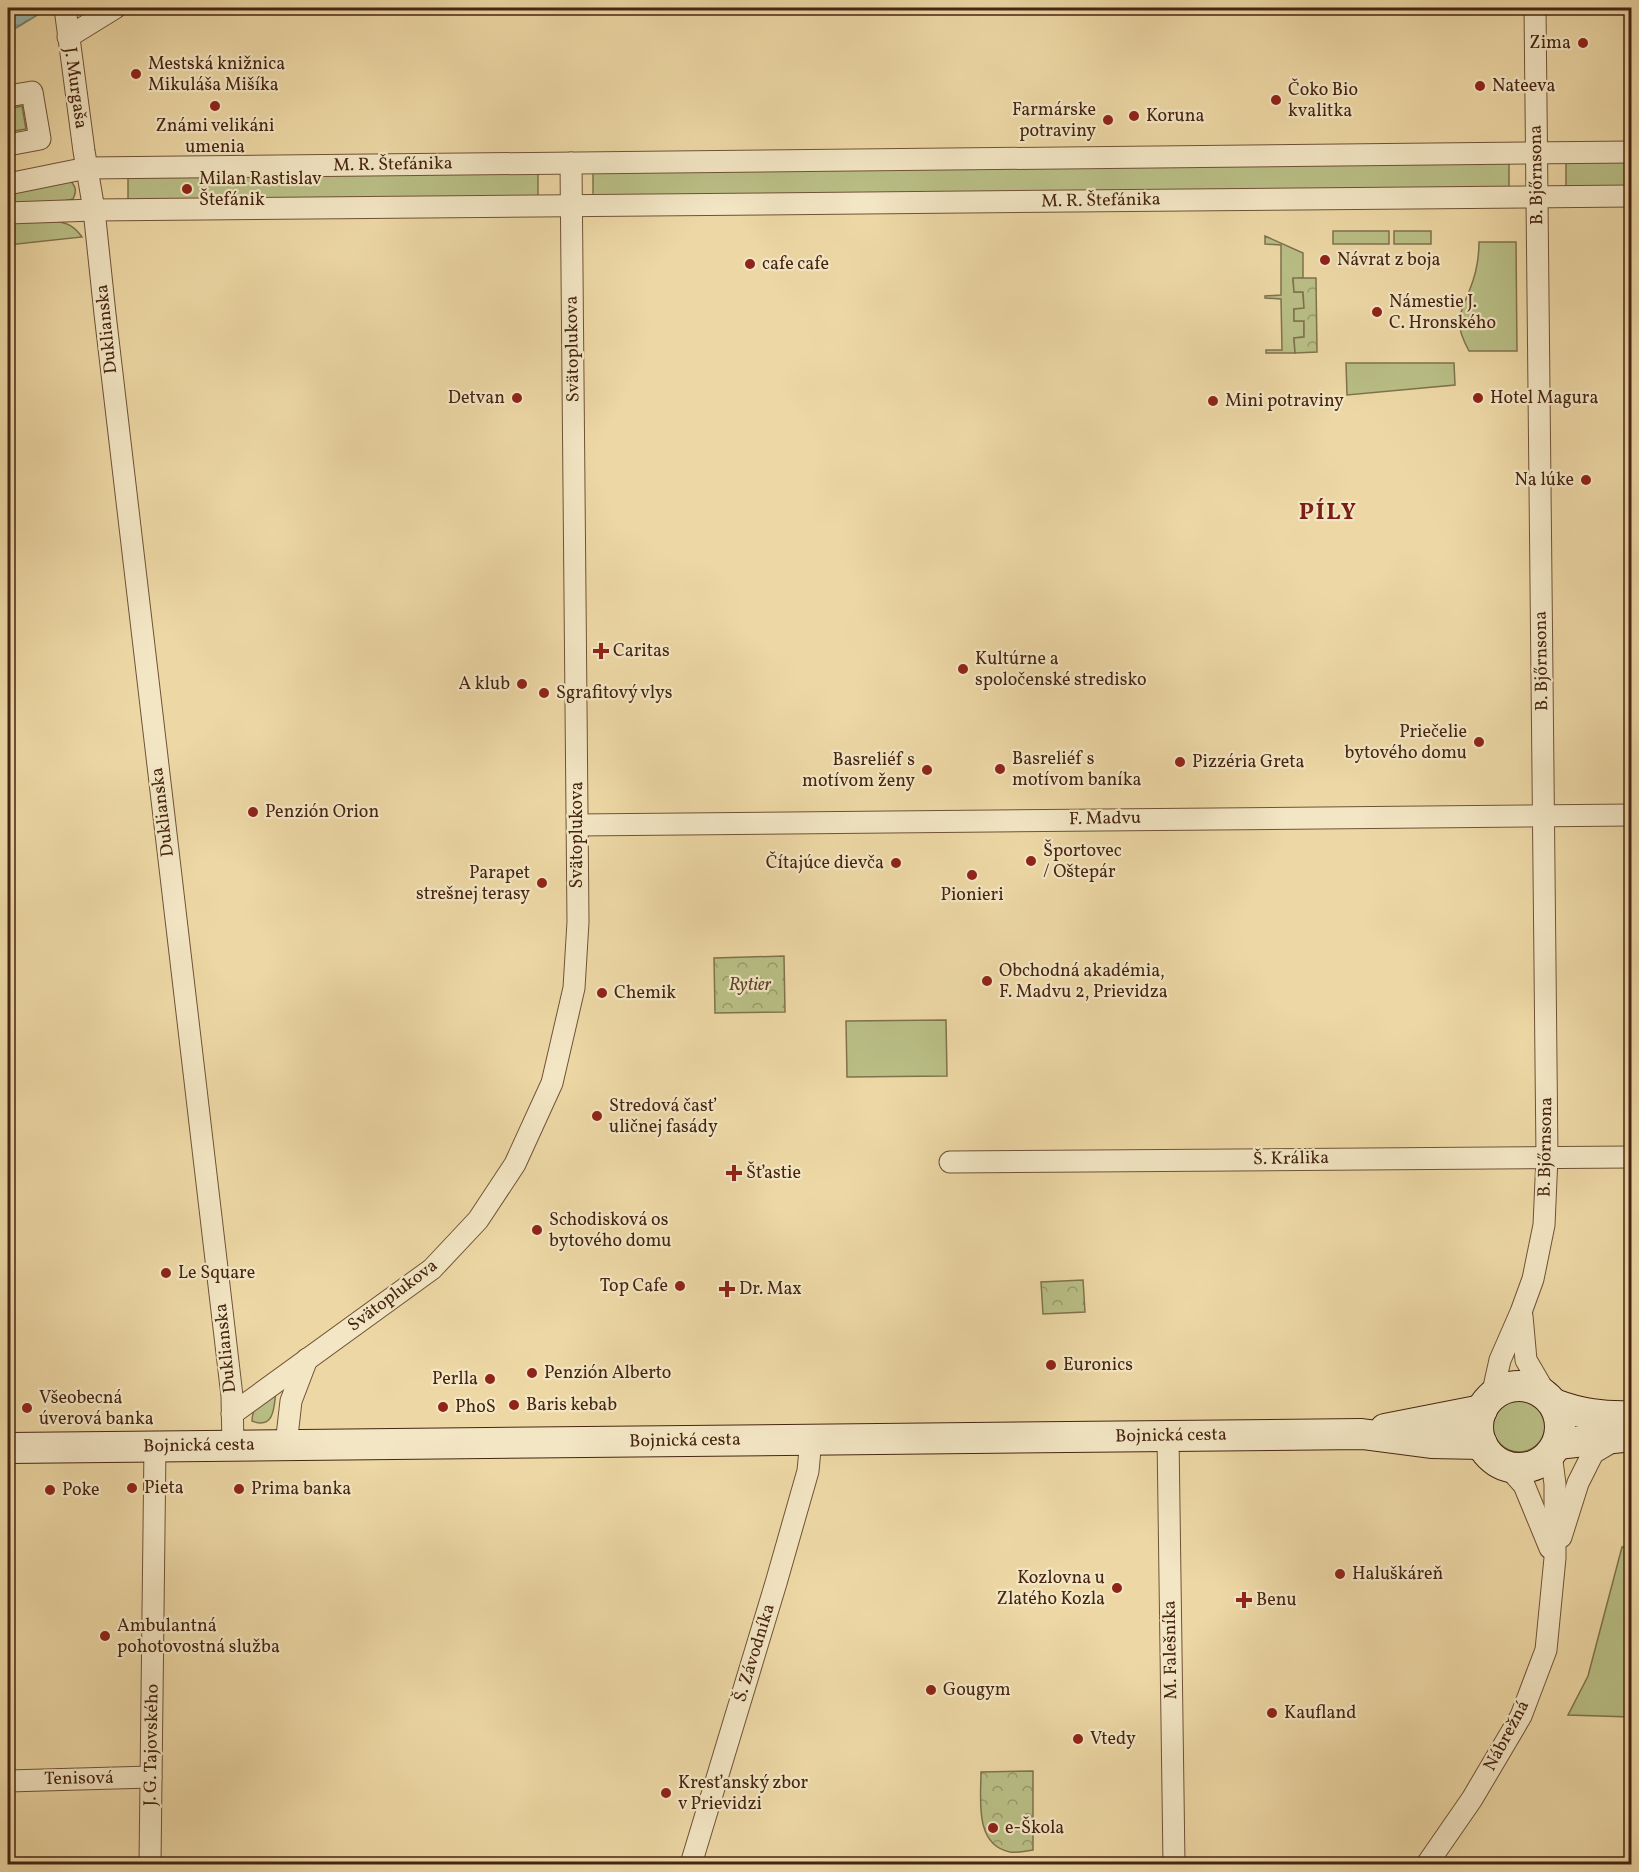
<svg xmlns="http://www.w3.org/2000/svg" width="1639" height="1872" viewBox="0 0 1639 1872" font-family="Vollkorn,serif">
  <style>
    .grass { fill: #b9bf86; stroke: #80724c; stroke-width: 1.5 }
    .park { fill: url(#park-crowns); stroke: #80724c; stroke-width: 1.5 }
    .water { fill: url(#water-waves); stroke: #797d70; stroke-width: 1.5 }
    .lines { fill: none; stroke-linecap: round; stroke-linejoin: round }
    .street-casing { stroke: #705237; stroke-width: 23 }
    .secondary-casing { stroke: #462512; stroke-width: 32 }
    .street { stroke: #f3e6c4; stroke-width: 21 }
    .secondary { stroke: #f3e6c4; stroke-width: 30 }
    .poi-dot { fill: #8f2418; stroke: #f3e6c4; stroke-width: 2 }
    .labels { text-anchor: middle; dominant-baseline: central; stroke-width: 4.5; stroke-linejoin: round; paint-order: stroke }
    .poi-label { font-size: 18px; fill: #462512; stroke: #f3e6c4; text-anchor: start }
    .street-label { font-size: 18px; fill: #462512; stroke: #f3e6c4 }
    .park-label { font-size: 18px; font-style: italic; fill: #5d4429; stroke: #f3e6c4 }
    .district-label { font-size: 24px; font-weight: bold; letter-spacing: 1.5px; fill: #7a1f14; stroke: #f3e6c4 }
  </style>
  <defs>
    <pattern id="park-crowns" width="20" height="18" patternUnits="userSpaceOnUse" patternTransform="scale(1.5)"><rect width="20" height="18" fill="#b9bf86"/><path d="M2 6a3 3 0 1 1 6 0M12 15a3 3 0 1 1 6 0" fill="none" stroke="#989b6c"/></pattern>
    <pattern id="water-waves" width="16" height="10" patternUnits="userSpaceOnUse" patternTransform="scale(1.5)"><rect width="16" height="10" fill="#9bb8af"/><path d="M0 5q4-4 8 0t8 0" fill="none" stroke="#80958d"/></pattern>
  </defs>
  <rect width="100%" height="100%" fill="#edd8a5"/>
  <filter id="stains"><feTurbulence type="fractalNoise" baseFrequency=".00333" numOctaves="4"/><feColorMatrix values="0 0 0 0 .2 0 0 0 0 .09 0 0 0 0 .02 0 0 0 .5 -.17"/></filter>
  <radialGradient id="worn" r=".72"><stop offset=".6" stop-color="#630" stop-opacity="0"/><stop offset="1" stop-color="#630" stop-opacity=".3"/></radialGradient>
  <!-- grass -->
  <g class="grass">
    <path d="M1627,8H1631V71H1626Z"/>
    <path d="M22,106L26,129L8,132V109Z"/>
    <rect x="1566" y="162" width="65" height="24"/>
    <path d="M1509,163V187L593,196V172Z"/>
    <path d="M538,172V196L128,200V176Z"/>
    <path d="M70,180C76,187 77,191 73,199L64,201L8,205V191Z"/>
    <path d="M55,221C68,223 74,226 82,237L8,245V223Z"/>
    <rect x="1333" y="231" width="56" height="13"/>
    <rect x="1394" y="231" width="37" height="13"/>
    <path d="M1265,236L1303,253V278L1293,279L1294,292H1303L1304,309H1294V321H1304V337L1294,338L1295,353H1266V350H1282L1281,299L1265,298V296L1281,295V245L1265,244Z"/>
    <path d="M1479,242H1516L1517,351H1469C1453,321 1459,317 1470,289C1476,274 1479,258 1479,242Z"/>
    <path d="M1346,363H1454L1455,385L1347,395Z"/>
    <path d="M946,1020L947,1076L847,1077L846,1021Z"/>
    <path d="M276,1391C274,1406 275,1430 252,1421C252,1405 264,1400 276,1391Z"/>
    <circle cx="1519" cy="1426" r="26"/>
    <path d="M1622,1547H1631V1717L1568,1715L1588,1676Z"/>
  </g>
  <!-- park -->
  <g class="park">
    <path d="M1293,278H1316L1317,352L1295,353L1294,338L1304,337V321H1294V309L1304,308L1303,292H1294Z"/>
    <path d="M784,956L785,1012L715,1013L714,958Z"/>
    <path d="M1083,1280L1085,1312L1043,1314L1041,1282Z"/>
    <path d="M1033,1771V1850C1026,1851 1017,1853 1010,1852C974,1845 981,1799 981,1772Z"/>
  </g>
  <!-- water -->
  <path class="water" d="M8,8H49L8,33Z"/>
  <g class="lines">
    <defs>
      <g id="street">
        <path d="M65,8L84,151L94,210L105,314L232,1396L233,1446"/>
        <path d="M68,37L115,8"/>
        <path d="M8,96L32,92L40,139L8,145"/>
        <path d="M8,184L87,168L1632,152"/>
        <path d="M8,213L94,210L1632,196"/>
        <path d="M578,825L1632,815"/>
        <path d="M950,1162L1632,1157"/>
        <path d="M1522,1316L1526,1360L1547,1396"/>
        <path d="M1492,1396L1500,1360L1521,1312L1533,1279L1544,1225L1547,1157L1535,8"/>
        <path d="M232,1414L432,1269L478,1220L515,1164L552,1083L574,988L578,922L571,163"/>
        <path d="M1168,1436L1174,1864"/>
        <path d="M286,1445L291,1401L307,1359"/>
        <path d="M1508,1467L1524,1485L1550,1548"/>
        <path d="M1561,1537L1578,1483L1593,1453L1615,1440"/>
        <path d="M8,1781L151,1777"/>
        <path d="M150,1864L155,1446"/>
        <path d="M691,1864L776,1583L808,1471L811,1439"/>
        <path d="M1427,1864L1472,1799L1521,1716L1546,1650L1555,1558V1484L1551,1454"/>
      </g>
      <g id="secondary">
        <circle cx="1519" cy="1427" r="41"/>
        <path d="M1554,1404C1580,1414 1603,1417 1632,1416"/>
        <path d="M1385,1429L1482,1410"/>
        <path d="M1557,1444L1632,1436"/>
        <path d="M8,1448L1362,1434L1431,1443L1482,1444"/>
      </g>
    </defs>
    <!-- street casing -->
    <use href="#street" class="street-casing"/>
    <!-- secondary casing -->
    <use href="#secondary" class="secondary-casing"/>
    <!-- street -->
    <use href="#street" class="street"/>
    <!-- secondary -->
    <use href="#secondary" class="secondary"/>
  </g>
  <!-- markers -->
  <g class="poi-dot">
    <circle cx="1583" cy="43" r="6"/>
    <circle cx="136" cy="74" r="6"/>
    <circle cx="1480" cy="86" r="6"/>
    <circle cx="1276" cy="100" r="6"/>
    <circle cx="215" cy="106" r="6"/>
    <circle cx="1134" cy="116" r="6"/>
    <circle cx="1108" cy="120" r="6"/>
    <circle cx="187" cy="189" r="6"/>
    <circle cx="1325" cy="260" r="6"/>
    <circle cx="750" cy="264" r="6"/>
    <circle cx="1377" cy="312" r="6"/>
    <circle cx="517" cy="398" r="6"/>
    <circle cx="1478" cy="398" r="6"/>
    <circle cx="1213" cy="401" r="6"/>
    <circle cx="1586" cy="480" r="6"/>
    <path d="M598 642h6v6h6v6h-6v6h-6v-6h-6v-6h6z"/>
    <circle cx="963" cy="669" r="6"/>
    <circle cx="522" cy="684" r="6"/>
    <circle cx="544" cy="693" r="6"/>
    <circle cx="1479" cy="742" r="6"/>
    <circle cx="1180" cy="762" r="6"/>
    <circle cx="1000" cy="769" r="6"/>
    <circle cx="927" cy="770" r="6"/>
    <circle cx="253" cy="812" r="6"/>
    <circle cx="1031" cy="861" r="6"/>
    <circle cx="896" cy="863" r="6"/>
    <circle cx="972" cy="875" r="6"/>
    <circle cx="542" cy="883" r="6"/>
    <circle cx="987" cy="981" r="6"/>
    <circle cx="602" cy="993" r="6"/>
    <circle cx="597" cy="1116" r="6"/>
    <path d="M731 1164h6v6h6v6h-6v6h-6v-6h-6v-6h6z"/>
    <circle cx="537" cy="1230" r="6"/>
    <circle cx="166" cy="1273" r="6"/>
    <circle cx="680" cy="1286" r="6"/>
    <path d="M724 1280h6v6h6v6h-6v6h-6v-6h-6v-6h6z"/>
    <circle cx="1051" cy="1365" r="6"/>
    <circle cx="532" cy="1373" r="6"/>
    <circle cx="490" cy="1379" r="6"/>
    <circle cx="514" cy="1405" r="6"/>
    <circle cx="443" cy="1407" r="6"/>
    <circle cx="27" cy="1408" r="6"/>
    <circle cx="132" cy="1488" r="6"/>
    <circle cx="239" cy="1489" r="6"/>
    <circle cx="50" cy="1490" r="6"/>
    <circle cx="1340" cy="1574" r="6"/>
    <circle cx="1117" cy="1588" r="6"/>
    <path d="M1241 1591h6v6h6v6h-6v6h-6v-6h-6v-6h6z"/>
    <circle cx="105" cy="1636" r="6"/>
    <circle cx="931" cy="1690" r="6"/>
    <circle cx="1272" cy="1713" r="6"/>
    <circle cx="1078" cy="1739" r="6"/>
    <circle cx="666" cy="1793" r="6"/>
    <circle cx="993" cy="1828" r="6"/>
  </g>
  <g class="labels">
    <!-- poi labels -->
    <g class="poi-label">
      <text x="1571" y="43" text-anchor="end">Zima</text>
      <text x="148" y="64">Mestská knižnica<tspan x="148" dy="21">Mikuláša Mišíka</tspan></text>
      <text x="1492" y="86">Nateeva</text>
      <text x="1288" y="90">Čoko Bio<tspan x="1288" dy="21">kvalitka</tspan></text>
      <text x="1096" y="110" text-anchor="end">Farmárske<tspan x="1096" dy="21">potraviny</tspan></text>
      <text x="1146" y="116">Koruna</text>
      <text x="215" y="126" text-anchor="middle">Známi velikáni<tspan x="215" dy="21">umenia</tspan></text>
      <text x="199" y="179">Milan Rastislav<tspan x="199" dy="21">Štefánik</tspan></text>
      <text x="1337" y="260">Návrat z boja</text>
      <text x="762" y="264">cafe cafe</text>
      <text x="1389" y="302">Námestie J.<tspan x="1389" dy="21">C. Hronského</tspan></text>
      <text x="505" y="398" text-anchor="end">Detvan</text>
      <text x="1490" y="398">Hotel Magura</text>
      <text x="1225" y="401">Mini potraviny</text>
      <text x="1574" y="480" text-anchor="end">Na lúke</text>
      <text x="613" y="651">Caritas</text>
      <text x="975" y="659">Kultúrne a<tspan x="975" dy="21">spoločenské stredisko</tspan></text>
      <text x="510" y="684" text-anchor="end">A klub</text>
      <text x="556" y="693">Sgrafitový vlys</text>
      <text x="1467" y="732" text-anchor="end">Priečelie<tspan x="1467" dy="21">bytového domu</tspan></text>
      <text x="1012" y="759">Basreliéf s<tspan x="1012" dy="21">motívom baníka</tspan></text>
      <text x="915" y="760" text-anchor="end">Basreliéf s<tspan x="915" dy="21">motívom ženy</tspan></text>
      <text x="1192" y="762">Pizzéria Greta</text>
      <text x="265" y="812">Penzión Orion</text>
      <text x="1043" y="851">Športovec<tspan x="1043" dy="21">/ Oštepár</tspan></text>
      <text x="884" y="863" text-anchor="end">Čítajúce dievča</text>
      <text x="530" y="873" text-anchor="end">Parapet<tspan x="530" dy="21">strešnej terasy</tspan></text>
      <text x="972" y="895" text-anchor="middle">Pionieri</text>
      <text x="999" y="971">Obchodná akadémia,<tspan x="999" dy="21">F. Madvu 2, Prievidza</tspan></text>
      <text x="614" y="993">Chemik</text>
      <text x="609" y="1106">Stredová časť<tspan x="609" dy="21">uličnej fasády</tspan></text>
      <text x="746" y="1173">Šťastie</text>
      <text x="549" y="1220">Schodisková os<tspan x="549" dy="21">bytového domu</tspan></text>
      <text x="178" y="1273">Le Square</text>
      <text x="668" y="1286" text-anchor="end">Top Cafe</text>
      <text x="739" y="1289">Dr. Max</text>
      <text x="1063" y="1365">Euronics</text>
      <text x="544" y="1373">Penzión Alberto</text>
      <text x="478" y="1379" text-anchor="end">Perlla</text>
      <text x="39" y="1398">Všeobecná<tspan x="39" dy="21">úverová banka</tspan></text>
      <text x="526" y="1405">Baris kebab</text>
      <text x="455" y="1407">PhoS</text>
      <text x="144" y="1488">Pieta</text>
      <text x="251" y="1489">Prima banka</text>
      <text x="62" y="1490">Poke</text>
      <text x="1352" y="1574">Haluškáreň</text>
      <text x="1105" y="1578" text-anchor="end">Kozlovna u<tspan x="1105" dy="21">Zlatého Kozla</tspan></text>
      <text x="1256" y="1600">Benu</text>
      <text x="117" y="1626">Ambulantná<tspan x="117" dy="21">pohotovostná služba</tspan></text>
      <text x="943" y="1690">Gougym</text>
      <text x="1284" y="1713">Kaufland</text>
      <text x="1090" y="1739">Vtedy</text>
      <text x="678" y="1783">Kresťanský zbor<tspan x="678" dy="21">v Prievidzi</tspan></text>
      <text x="1005" y="1828">e-Škola</text>
    </g>
    <!-- street labels -->
    <g class="street-label">
      <text transform="translate(75 88) rotate(82)">J. Murgaša</text>
      <text transform="translate(393 165) rotate(-1)">M. R. Štefánika</text>
      <text transform="translate(1537 175) rotate(-91)">B. Bjőrnsona</text>
      <text transform="translate(1101 201) rotate(-1)">M. R. Štefánika</text>
      <text transform="translate(107 329) rotate(-96)">Duklianska</text>
      <text transform="translate(573 349) rotate(-91)">Svätoplukova</text>
      <text transform="translate(1542 661) rotate(-91)">B. Bjőrnsona</text>
      <text transform="translate(163 812) rotate(-97)">Duklianska</text>
      <text transform="translate(1105 819) rotate(-1)">F. Madvu</text>
      <text transform="translate(577 835) rotate(-90)">Svätoplukova</text>
      <text transform="translate(1546 1147) rotate(-89)">B. Bjőrnsona</text>
      <text transform="translate(1291 1159) rotate(-1)">Š. Králika</text>
      <text transform="translate(393 1296) rotate(-37)">Svätoplukova</text>
      <text transform="translate(226 1348) rotate(-96)">Duklianska</text>
      <text transform="translate(1171 1436) rotate(-1)">Bojnická cesta</text>
      <text transform="translate(685 1441) rotate(-1)">Bojnická cesta</text>
      <text transform="translate(199 1446) rotate(-1)">Bojnická cesta</text>
      <text transform="translate(1171 1650) rotate(-91)">M. Falešníka</text>
      <text transform="translate(755 1653) rotate(-73)">Š. Závodníka</text>
      <text transform="translate(1507 1736) rotate(-62)">Nábrežná</text>
      <text transform="translate(152 1745) rotate(-89)">J. G. Tajovského</text>
      <text transform="translate(79 1779) rotate(-1)">Tenisová</text>
    </g>
    <!-- park labels -->
    <g class="park-label">
      <text x="750" y="985">Rytier</text>
    </g>
    <!-- district labels -->
    <g class="district-label">
      <text x="1328" y="513">PÍLY</text>
    </g>
  </g>
  <!-- margin -->
  <rect width="1639" height="1872" fill="none" stroke="#edd8a5" stroke-width="30"/>
  <rect x="9" y="9" width="1621" height="1854" fill="none" stroke="#462512" stroke-width="3"/>
  <rect x="15" y="15" width="1609" height="1842" fill="none" stroke="#462512" stroke-width="1.5"/>
  <rect width="100%" height="100%" filter="url(#stains)"/>
  <rect width="100%" height="100%" fill="url(#worn)"/>
</svg>
